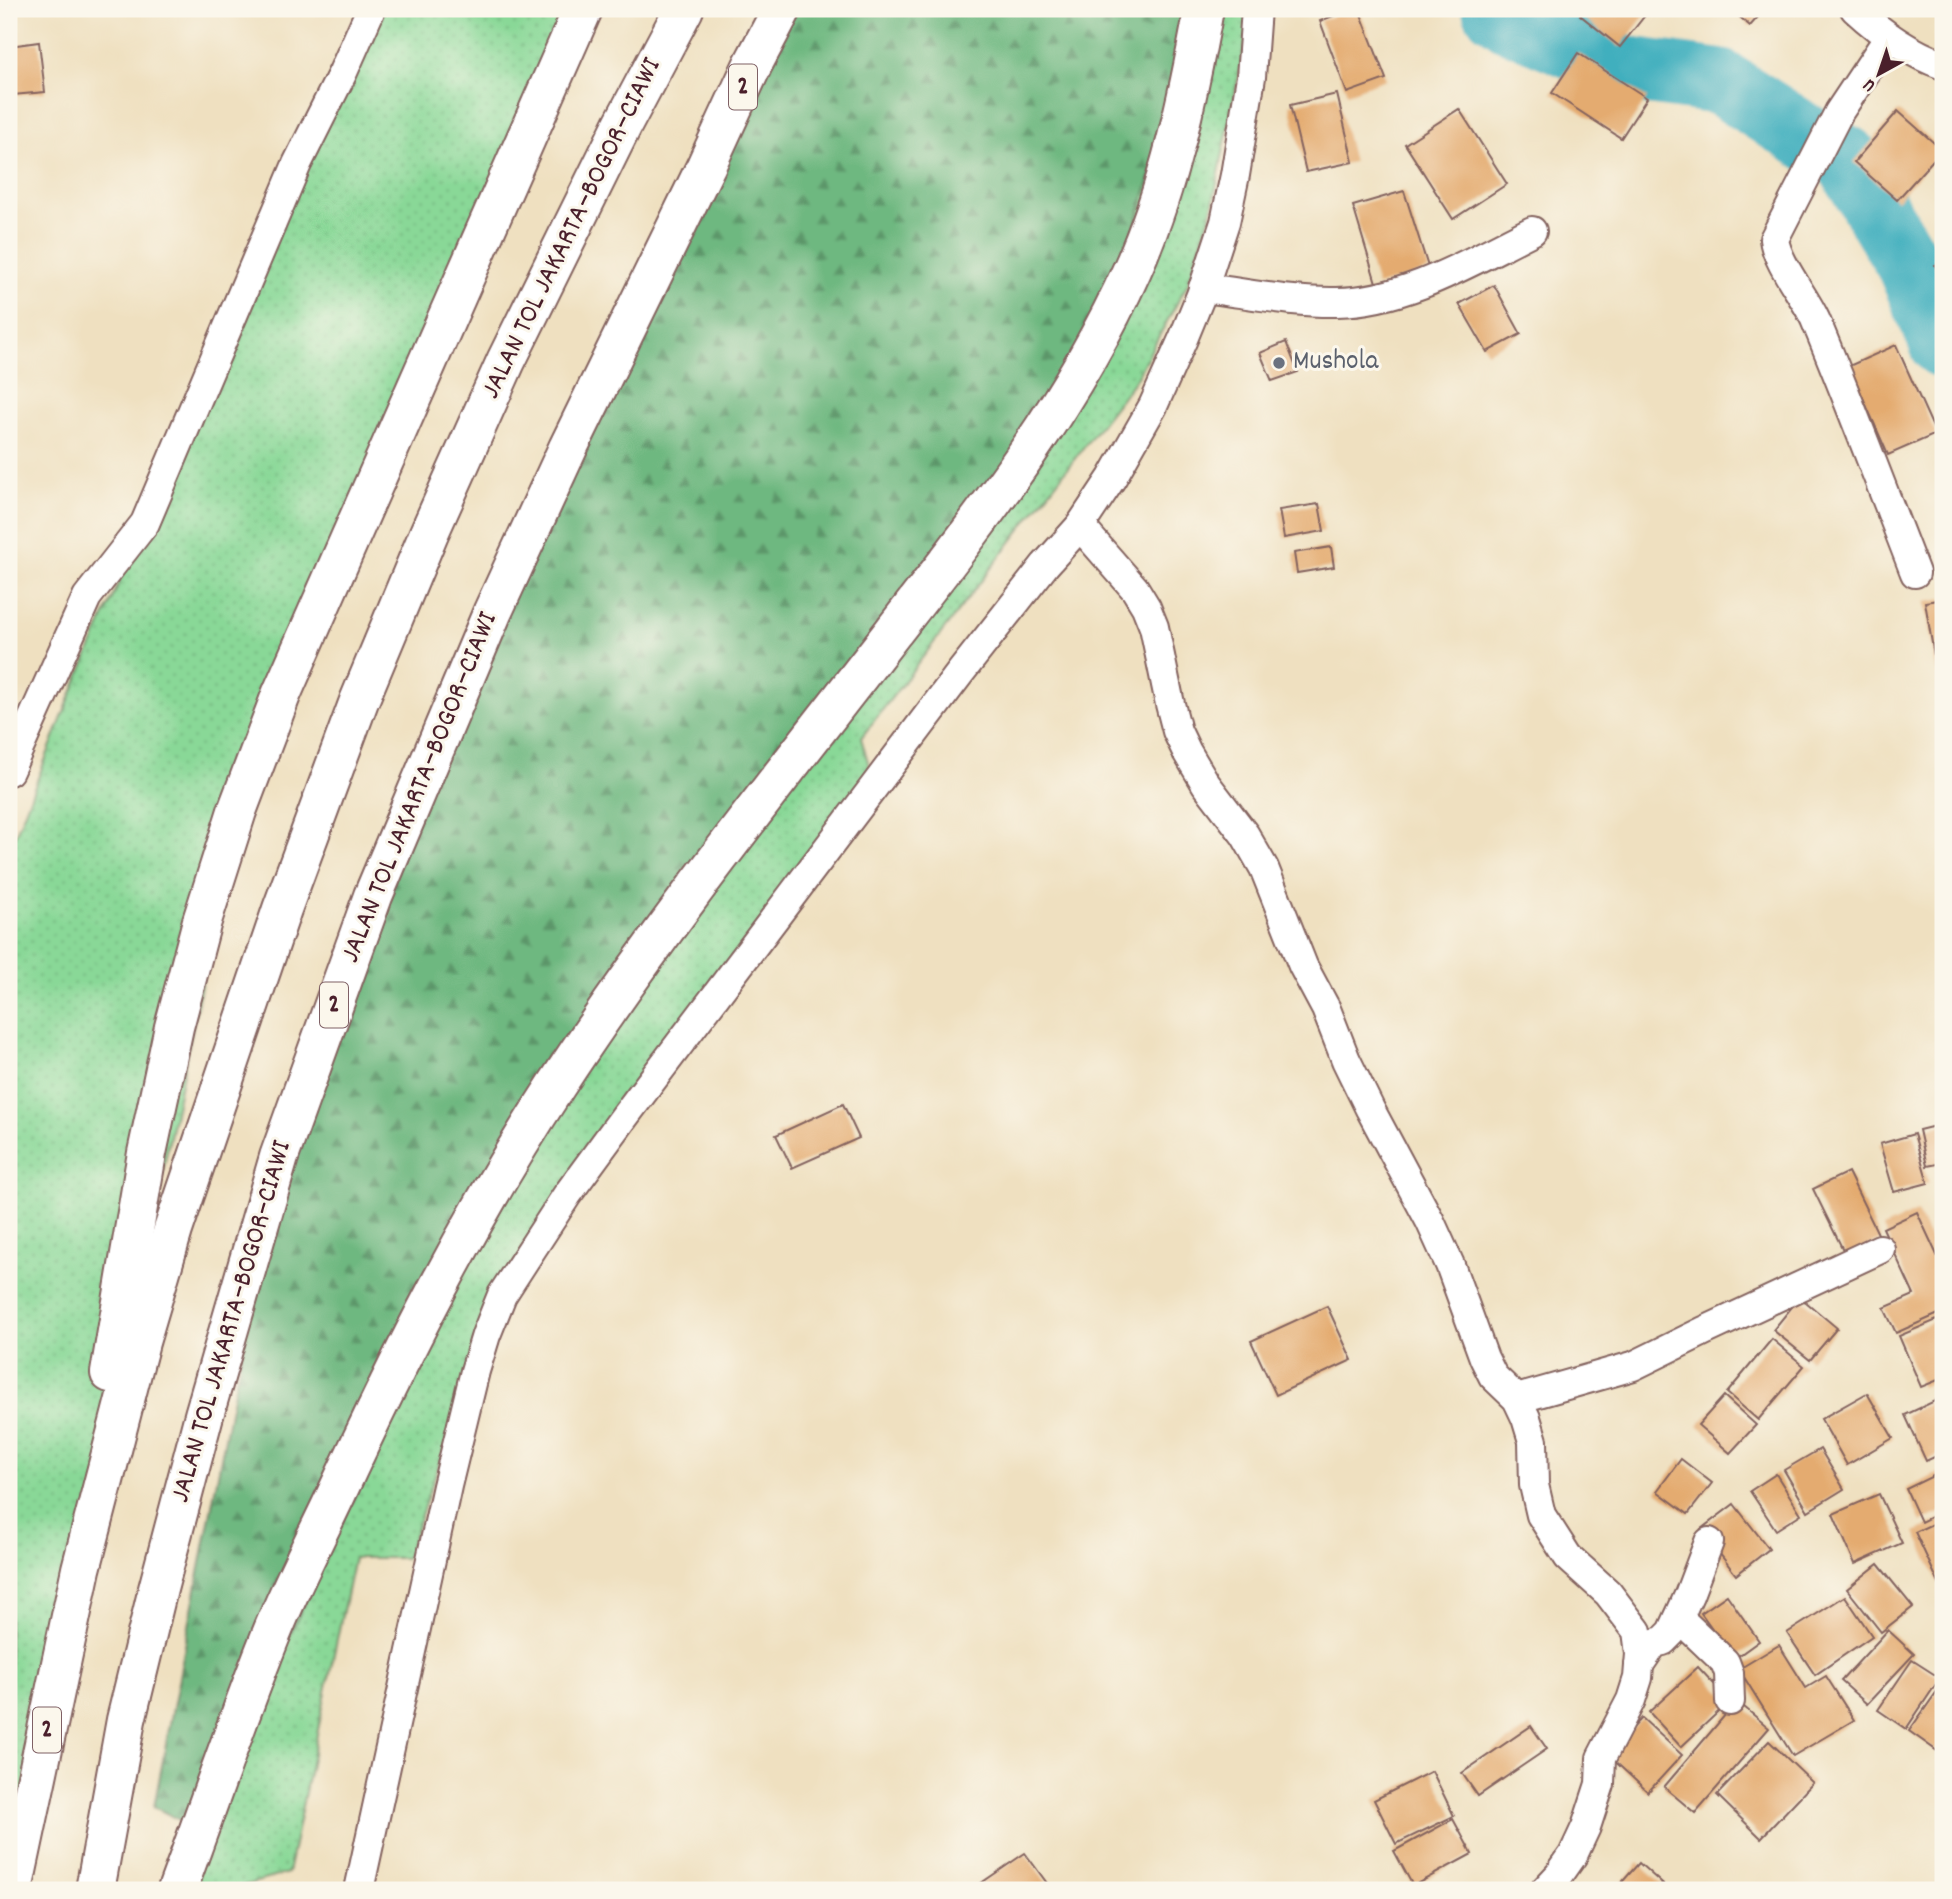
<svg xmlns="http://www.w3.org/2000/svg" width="1952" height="1899" viewBox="0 0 1952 1899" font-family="Dekko,sans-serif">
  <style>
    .grass { fill: url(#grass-dots); stroke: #6a7c61; stroke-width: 2 }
    .forest { fill: url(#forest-firs); stroke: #5c6c56; stroke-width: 2 }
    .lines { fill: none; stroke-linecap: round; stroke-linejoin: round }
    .river { stroke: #41afbe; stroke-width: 66 }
    .building { fill: #e4ab6f }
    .street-casing { stroke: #84635f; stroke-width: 32 }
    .highway-casing { stroke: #84635f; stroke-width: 42 }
    .street { stroke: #fff; stroke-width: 28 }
    .highway { stroke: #fff; stroke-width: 38 }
    .worship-dot { fill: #6b7280; stroke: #fbf7ec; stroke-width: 2.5 }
    .labels { text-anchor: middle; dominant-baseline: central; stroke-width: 6; stroke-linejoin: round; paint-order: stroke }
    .shield { fill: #fbf7ec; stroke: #7f6065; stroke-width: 2 }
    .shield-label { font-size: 26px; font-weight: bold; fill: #4a1f2b }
    .street-label { font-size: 28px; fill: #4a1f2b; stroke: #fbf7ec }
    .worship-label { font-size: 28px; fill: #5b616d; stroke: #fbf7ec; text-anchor: start }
  </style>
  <defs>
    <pattern id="grass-dots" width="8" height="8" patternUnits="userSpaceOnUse" patternTransform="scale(1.75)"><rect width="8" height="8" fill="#89d897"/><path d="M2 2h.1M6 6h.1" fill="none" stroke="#78b982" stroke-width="1.8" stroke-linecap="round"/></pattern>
    <pattern id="forest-firs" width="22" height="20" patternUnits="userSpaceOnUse" patternTransform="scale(1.75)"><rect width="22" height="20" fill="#6eb880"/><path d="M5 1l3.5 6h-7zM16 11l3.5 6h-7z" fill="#5c9569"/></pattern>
  </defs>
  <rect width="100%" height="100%" fill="#fbf7ec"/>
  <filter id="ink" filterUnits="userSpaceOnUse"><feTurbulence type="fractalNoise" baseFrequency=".0143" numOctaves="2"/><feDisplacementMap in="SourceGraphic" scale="14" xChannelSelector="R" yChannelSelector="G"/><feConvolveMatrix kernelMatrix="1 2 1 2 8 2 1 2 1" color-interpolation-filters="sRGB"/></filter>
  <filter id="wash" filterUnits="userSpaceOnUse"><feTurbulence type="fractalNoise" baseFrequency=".00686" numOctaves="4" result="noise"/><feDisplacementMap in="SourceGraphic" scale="28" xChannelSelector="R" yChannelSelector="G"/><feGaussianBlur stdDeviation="1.57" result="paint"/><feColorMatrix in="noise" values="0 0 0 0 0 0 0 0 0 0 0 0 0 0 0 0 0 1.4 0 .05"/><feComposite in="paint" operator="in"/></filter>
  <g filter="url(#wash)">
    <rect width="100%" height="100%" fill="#efe0c0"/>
    <!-- grass -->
    <g class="grass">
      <path d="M371,9H583L237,811L81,1569L9,1890V851L69,700L297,164Z"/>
      <path d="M1204,9H1252L1211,213L1188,283L1135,380L861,738L874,782L505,1277L406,1558H354L288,1873L228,1890H177L369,1423Z"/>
    </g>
    <!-- forest -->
    <path class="forest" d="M782,9H1204L1100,336L514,1153L199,1830L154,1807L279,1157L373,896Z"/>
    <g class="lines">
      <!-- river -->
      <path class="river" d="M1495,9L1510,20L1627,69L1720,82L1805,136L1846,158L1909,265L1943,345"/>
    </g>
    <g id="blocks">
      <!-- building -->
      <g class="building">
        <path d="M1351,9H1359L1386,79L1347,93L1320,21Z"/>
        <path d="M1585,9H1650L1620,47L1580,15Z"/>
        <path d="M1731,9H1765L1750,26Z"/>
        <path d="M39,42L45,92L13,95L9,46Z"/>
        <path d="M1578,53L1647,98L1621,138L1552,93Z"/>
        <path d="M1337,94L1353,162L1306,172L1290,105Z"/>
        <path d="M1459,109L1507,184L1453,219L1405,144Z"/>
        <path d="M1898,111L1942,150L1897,200L1854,162Z"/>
        <path d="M1404,191L1429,270L1377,286L1353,206Z"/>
        <path d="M1943,262V285L1935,265Z"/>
        <path d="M1494,285L1521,334L1487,352L1459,304Z"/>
        <path d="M1286,342L1298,372L1272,381L1260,353Z"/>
        <path d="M1896,345L1936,434L1888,455L1849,366Z"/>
        <path d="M1319,504L1324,531L1284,538L1279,510Z"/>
        <path d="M1331,547L1334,567L1297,573L1294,553Z"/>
        <path d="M1943,599V702H1942L1925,602Z"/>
        <path d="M843,1104L859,1138L792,1168L776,1135Z"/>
        <path d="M1943,1124V1163L1927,1166L1919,1130Z"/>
        <path d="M1914,1134L1928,1183L1894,1192L1880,1144Z"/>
        <path d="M1848,1172L1881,1240L1846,1256L1813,1189Z"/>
        <path d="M1917,1212L1943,1268V1312L1896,1333L1884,1308L1914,1295L1883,1228Z"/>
        <path d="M1800,1297L1837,1328L1810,1360L1773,1330Z"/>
        <path d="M1327,1306L1352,1360L1276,1395L1251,1341Z"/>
        <path d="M1939,1319L1943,1328V1378L1921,1387L1899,1336Z"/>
        <path d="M1772,1339L1804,1366L1758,1420L1727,1393Z"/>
        <path d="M1867,1393L1893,1438L1847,1465L1821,1419Z"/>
        <path d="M1724,1396L1756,1425L1730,1453L1698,1425Z"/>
        <path d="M1943,1397V1453L1926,1461L1905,1415Z"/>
        <path d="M1820,1449L1844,1489L1808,1511L1784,1470Z"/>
        <path d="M1681,1459L1712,1483L1688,1514L1657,1491Z"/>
        <path d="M1943,1471V1511L1921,1522L1906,1489Z"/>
        <path d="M1776,1474L1801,1514L1776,1530L1750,1491Z"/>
        <path d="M1879,1494L1902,1543L1855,1564L1833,1514Z"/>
        <path d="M1734,1504L1769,1549L1736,1575L1701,1529Z"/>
        <path d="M1943,1519V1592L1915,1532Z"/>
        <path d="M1878,1564L1913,1607L1881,1632L1847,1589Z"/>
        <path d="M1727,1595L1759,1641L1734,1659L1701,1613Z"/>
        <path d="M1845,1596L1872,1636L1815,1675L1787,1633Z"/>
        <path d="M1888,1630L1914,1654L1867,1704L1841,1681Z"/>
        <path d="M1779,1645L1806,1688L1826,1676L1854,1720L1793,1756L1739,1669Z"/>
        <path d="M1912,1660L1940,1678L1906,1729L1878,1710Z"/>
        <path d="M1698,1667L1730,1701L1681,1747L1649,1712Z"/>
        <path d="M1943,1683V1749L1940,1753L1909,1731Z"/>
        <path d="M1737,1701L1769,1728L1695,1813L1664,1787Z"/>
        <path d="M1642,1718L1682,1755L1648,1792L1608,1755Z"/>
        <path d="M1531,1726L1547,1749L1478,1796L1462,1773Z"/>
        <path d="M1769,1741L1813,1783L1761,1838L1717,1795Z"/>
        <path d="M1432,1771L1454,1816L1396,1844L1374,1800Z"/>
        <path d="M1453,1819L1472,1854L1413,1886L1394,1851Z"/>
        <path d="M1025,1853L1049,1886L1042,1890H971Z"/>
        <path d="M1639,1863L1669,1890H1615Z"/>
        <path d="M1100,1884L1103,1890H1087Z"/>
      </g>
    </g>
  </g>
  <g filter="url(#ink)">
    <use href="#blocks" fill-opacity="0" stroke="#84635f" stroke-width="2"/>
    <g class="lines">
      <defs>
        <g id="street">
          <path d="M1855,9C1881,33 1909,53 1943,65"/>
          <path d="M1889,37L1839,112L1774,239C1777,263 1804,295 1815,319C1850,403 1882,488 1915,573"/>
          <path d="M1203,288C1247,293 1293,303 1337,302C1407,301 1471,261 1532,231"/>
          <path d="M1080,526L1135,589L1146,607L1154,627L1170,704L1177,731L1187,752L1206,784L1245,835L1264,868L1303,966L1326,1009L1346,1060L1370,1109L1430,1221L1450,1265L1484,1358L1493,1376L1517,1399L1526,1418L1533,1441L1534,1485L1541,1515L1568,1557L1608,1593L1637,1631L1640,1654L1638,1678L1631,1700L1601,1758L1600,1784L1586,1827L1573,1855L1559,1875L1545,1890"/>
          <path d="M9,771L87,597L145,523L297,164L343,72L371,9"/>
          <path d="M1517,1399L1633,1366L1704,1331L1880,1249"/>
          <path d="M1679,1618L1725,1662L1729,1673L1730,1701"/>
          <path d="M1639,1665L1654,1643L1663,1641L1672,1632L1689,1595L1709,1542"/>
          <path d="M359,1890L447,1486L475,1371L486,1335L502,1295L567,1195L625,1116L960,673L1045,565L1080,526L1112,478L1153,406L1183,339L1201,295L1225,222L1235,175L1251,77L1256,9"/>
        </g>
        <g id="highway">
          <path d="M110,1373L147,1153L174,1027L202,921L237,811L281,695L583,9"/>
          <path d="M13,1890L81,1569L140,1342L173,1230L282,909L359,701L429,533L506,361L623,124L684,9"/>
          <path d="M95,1890L126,1720L158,1589L204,1415L279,1157L373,896L493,611L568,448L706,166L753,64L782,9"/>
          <path d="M177,1890C207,1809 235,1726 267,1645C286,1595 312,1546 335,1497C400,1356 471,1216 556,1086C659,928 778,781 893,632C981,519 1073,403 1132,270C1169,188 1188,97 1204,9"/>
        </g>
      </defs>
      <!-- street casing -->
      <use href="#street" class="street-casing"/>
      <!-- highway casing -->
      <use href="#highway" class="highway-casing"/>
      <!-- street -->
      <use href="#street" class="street"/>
      <!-- highway -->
      <use href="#highway" class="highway"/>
    </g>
  </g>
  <!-- markers -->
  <circle class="worship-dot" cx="1279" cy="363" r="7"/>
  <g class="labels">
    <!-- shield labels -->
    <g class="shield">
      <rect x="729" y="64.5" width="28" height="45" rx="5"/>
      <rect x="320" y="982.5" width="28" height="45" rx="5"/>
      <rect x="33" y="1707.5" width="28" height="45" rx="5"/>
    </g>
    <g class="shield-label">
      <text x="743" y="87">2</text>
      <text x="334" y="1005">2</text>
      <text x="47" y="1730">2</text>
    </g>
    <!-- street labels -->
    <g class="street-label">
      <text transform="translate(573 229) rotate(-64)">JALAN TOL JAKARTA–BOGOR–CIAWI</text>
      <text transform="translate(421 788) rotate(-68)">JALAN TOL JAKARTA–BOGOR–CIAWI</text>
      <text transform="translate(233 1322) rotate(-74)">JALAN TOL JAKARTA–BOGOR–CIAWI</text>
    </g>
    <!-- worship labels -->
    <g class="worship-label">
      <text x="1293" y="363">Mushola</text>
    </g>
  </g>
  <!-- margin -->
  <rect width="1952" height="1899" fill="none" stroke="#fbf7ec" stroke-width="35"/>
  <!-- north arrow -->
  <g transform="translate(1879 74) rotate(220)" stroke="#fbf7ec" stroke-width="5" paint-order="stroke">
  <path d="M0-5L12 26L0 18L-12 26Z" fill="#4a1f2b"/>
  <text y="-10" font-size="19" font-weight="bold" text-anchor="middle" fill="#4a1f2b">U</text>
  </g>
</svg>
